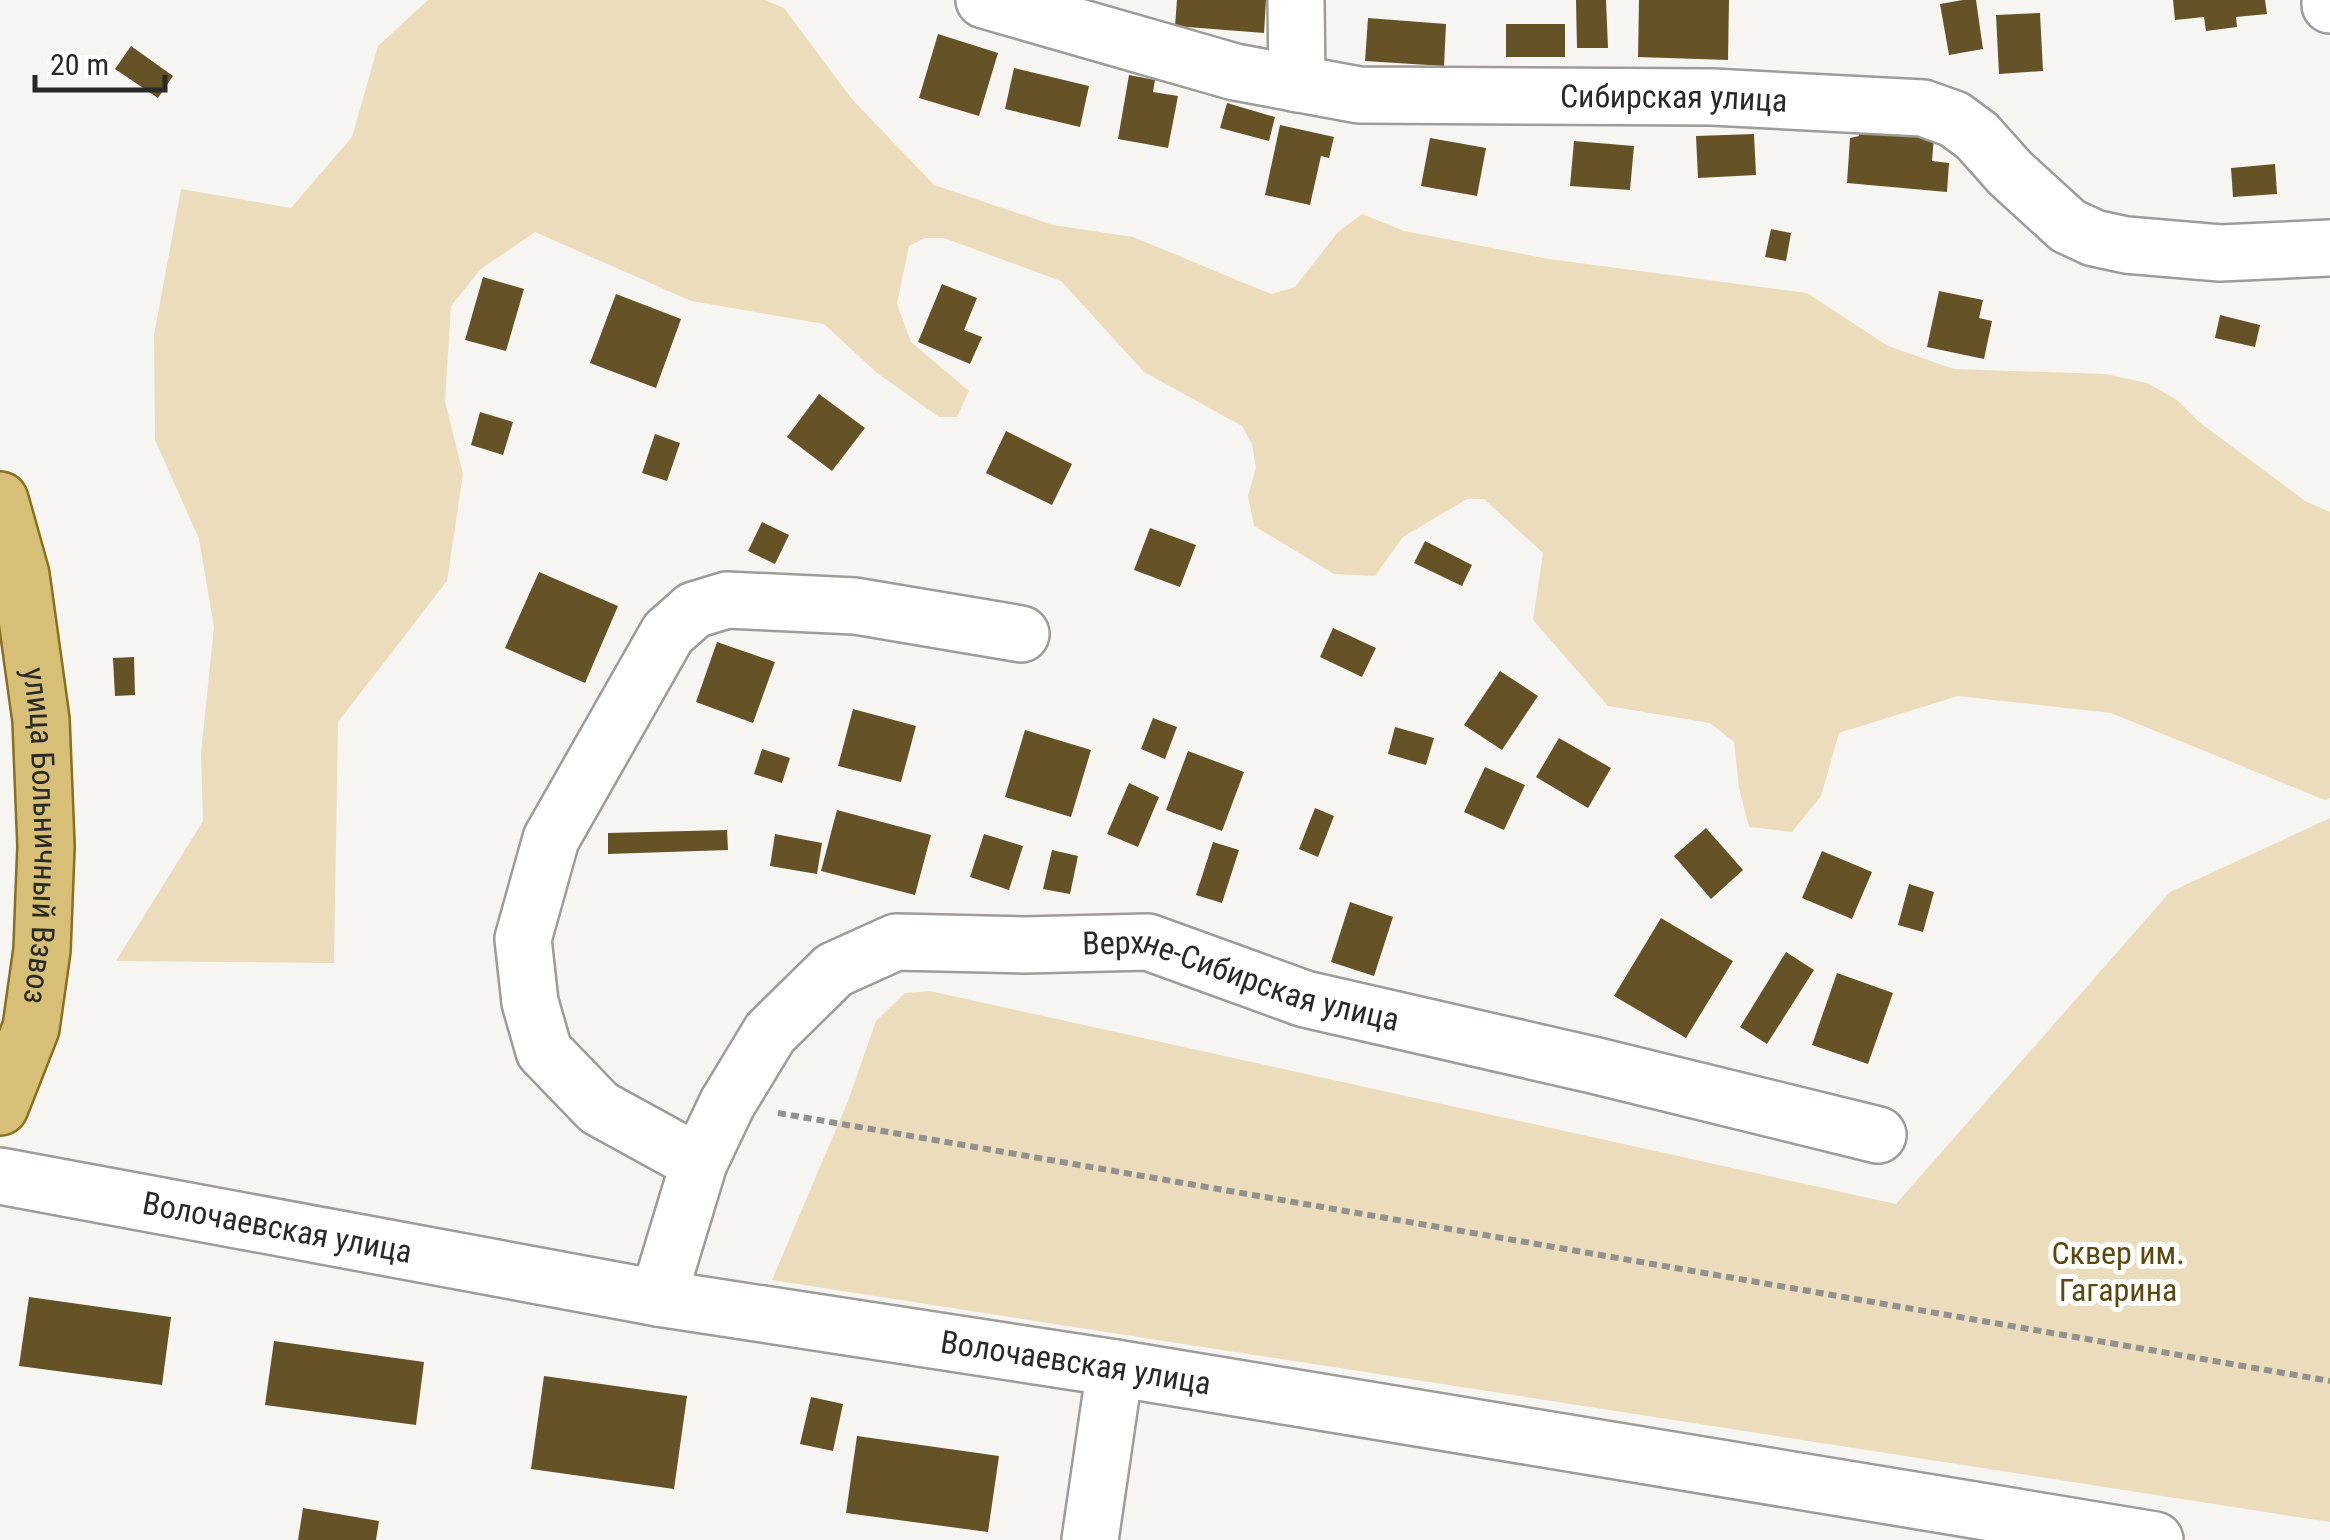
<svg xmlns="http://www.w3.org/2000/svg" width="2330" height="1540" viewBox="0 0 2330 1540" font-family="'Roboto Condensed',sans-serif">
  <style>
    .green { fill: #ebddbb }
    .building { fill: #655327 }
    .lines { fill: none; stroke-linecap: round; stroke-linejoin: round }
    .minor-casing { stroke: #9d9c98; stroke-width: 60 }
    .major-casing { stroke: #896f20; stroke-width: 60 }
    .path { stroke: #92918f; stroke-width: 6; stroke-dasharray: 8 5; stroke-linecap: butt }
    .minor { stroke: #fff; stroke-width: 55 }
    .major { stroke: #d7bf77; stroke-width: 55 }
    .labels { text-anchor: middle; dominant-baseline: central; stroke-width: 10; stroke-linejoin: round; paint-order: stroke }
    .street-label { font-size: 32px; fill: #292927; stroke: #fff }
    .park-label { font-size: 32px; fill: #5d480e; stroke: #fff }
  </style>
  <rect width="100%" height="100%" fill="#f7f5f2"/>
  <!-- green -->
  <g class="green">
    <path d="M428,0H765L784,8L851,98L934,185L1053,225L1133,237L1271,294L1295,287L1338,232L1362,214L1404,231L1549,259L1807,293L1888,346L1954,369L2105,374L2147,383L2177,400L2199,422L2305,501L2330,512V798L2325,800L2111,713L1958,696L1839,733L1821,796L1792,832L1749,827L1739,788L1734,742L1710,723L1608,706L1533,620L1543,553L1484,499H1467L1403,537L1375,576L1334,574L1254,526L1248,496L1256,468L1252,444L1242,426L1144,372L1061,281L944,238H925L909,246L897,304L911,342L969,391L957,417H939L877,373L824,324L691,301L535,232L481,269L451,306L445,401L463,474L447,581L338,722L334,963L116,961L203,821L201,753L214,627L199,539L155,440L154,335L181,189L291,208L352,137L378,46Z"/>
    <path d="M2330,818V1522L772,1280L848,1101L876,1021L905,993L930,991L1896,1204L2170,892Z"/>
  </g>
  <!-- building -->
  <g class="building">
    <path d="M1177,0H1266L1264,33L1175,26Z"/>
    <path d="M1576,0H1606L1608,48H1577Z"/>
    <path d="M1639,0H1729L1728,60L1638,57Z"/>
    <path d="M1963,0H1976L1983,49L1949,55L1940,4Z"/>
    <path d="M2173,0H2265L2267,14L2236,17L2237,27L2206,31L2204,17L2175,20Z"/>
    <path d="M2040,13L2043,71L1999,74L1996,15Z"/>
    <path d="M1368,18L1446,24L1444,66L1365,61Z"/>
    <rect x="1506" y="24" width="59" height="33"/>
    <path d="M938,34L998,53L979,116L919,98Z"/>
    <path d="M131,46L173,76L158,98L115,69Z"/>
    <path d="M1014,68L1089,86L1080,127L1005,109Z"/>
    <path d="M1129,75L1155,80L1153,92L1178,96L1168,148L1118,139Z"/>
    <path d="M1227,103L1275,117L1269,141L1220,128Z"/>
    <path d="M1860,118L1935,124L1932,161L1949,163L1947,192L1847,183L1850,138L1859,136Z"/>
    <path d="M1280,125L1334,137L1329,158L1321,156L1310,205L1265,195Z"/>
    <path d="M1754,134L1756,175L1698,178L1696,136Z"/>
    <path d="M1430,138L1486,148L1477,196L1421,186Z"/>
    <path d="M1574,141L1634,146L1630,190L1570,186Z"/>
    <path d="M2275,164L2277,194L2233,197L2231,168Z"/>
    <path d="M1771,229L1791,233L1786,261L1765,257Z"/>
    <path d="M483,277L524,289L506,351L465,340Z"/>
    <path d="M942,284L977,298L964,330L982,337L970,364L918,342Z"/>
    <path d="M1939,291L1983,300L1979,318L1992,321L1984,359L1927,347Z"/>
    <path d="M616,294L681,319L656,388L590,363Z"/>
    <path d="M2220,315L2260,325L2255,347L2215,338Z"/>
    <path d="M819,394L865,428L832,471L787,437Z"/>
    <path d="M480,412L513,422L503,455L471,445Z"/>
    <path d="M1006,431L1072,464L1052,505L986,473Z"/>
    <path d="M655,434L680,443L667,481L642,473Z"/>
    <path d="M762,522L789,535L775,564L748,551Z"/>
    <path d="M1150,528L1196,545L1180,587L1134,570Z"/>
    <path d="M1425,541L1472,565L1462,586L1414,563Z"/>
    <path d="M539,572L618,606L585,683L505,648Z"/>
    <path d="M1333,628L1376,648L1362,677L1320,657Z"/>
    <path d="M717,642L775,662L753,723L696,702Z"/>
    <path d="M134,657L135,695L115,696L113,658Z"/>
    <path d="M1500,671L1538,696L1502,750L1464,725Z"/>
    <path d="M853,709L916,726L901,782L838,766Z"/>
    <path d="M1153,718L1177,727L1165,759L1141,749Z"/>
    <path d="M1395,727L1434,738L1426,765L1388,754Z"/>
    <path d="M1025,730L1091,750L1071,817L1005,797Z"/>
    <path d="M1559,738L1611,768L1588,808L1536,777Z"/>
    <path d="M762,749L790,758L782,783L754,774Z"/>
    <path d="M1188,751L1244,772L1222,831L1166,810Z"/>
    <path d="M1485,767L1525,785L1504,830L1464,812Z"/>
    <path d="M1129,783L1159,797L1138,847L1107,834Z"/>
    <path d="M1315,808L1334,816L1318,857L1299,849Z"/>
    <path d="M837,810L931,835L915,895L821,871Z"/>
    <path d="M1706,828L1743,870L1711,899L1674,856Z"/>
    <path d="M727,830L728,850L608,854V833Z"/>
    <path d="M775,834L822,843L817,874L770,866Z"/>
    <path d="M984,834L1023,846L1009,890L970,877Z"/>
    <path d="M1213,842L1239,850L1222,903L1196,895Z"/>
    <path d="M1052,850L1078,856L1070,894L1043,889Z"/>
    <path d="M1822,851L1872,872L1852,919L1802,898Z"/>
    <path d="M1909,884L1934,892L1923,932L1898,925Z"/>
    <path d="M1350,902L1393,917L1374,976L1331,962Z"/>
    <path d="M1661,918L1733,961L1686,1038L1614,996Z"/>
    <path d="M1786,952L1814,970L1767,1044L1740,1027Z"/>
    <path d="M1837,973L1893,993L1868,1064L1812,1045Z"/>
    <path d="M29,1297L171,1317L162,1385L19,1366Z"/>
    <path d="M274,1341L424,1362L416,1425L265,1405Z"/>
    <path d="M544,1376L687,1396L674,1489L531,1469Z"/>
    <path d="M811,1397L843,1404L833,1451L800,1444Z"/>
    <path d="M857,1436L999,1456L988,1532L846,1513Z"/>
    <path d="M303,1508L379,1521L376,1540H298Z"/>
  </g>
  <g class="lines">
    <defs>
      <g id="minor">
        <path id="s1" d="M984,0L1235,72L1359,95L1712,97L1923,108L1954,119L1977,136L2010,173L2068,226L2094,238L2126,245L2220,253L2330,248"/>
        <path d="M1296,0L1297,84"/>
        <path d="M2330,0V5"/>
        <path d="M699,1163L599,1108L544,1051L530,1002L523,939L551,839L668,633L694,610L727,600L855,606L1021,634"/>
        <path id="s2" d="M0,1176L658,1298L1115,1368L2155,1540"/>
        <path id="s3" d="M658,1298L699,1163L727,1104L770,1033L834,970L896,942L1024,945L1148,942L1305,999L1593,1065L1878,1135"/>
        <path d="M1090,1540L1115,1368"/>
      </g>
      <g id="major">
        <path id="s4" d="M0,500L21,575L41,720L46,846L42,950L31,1028L0,1107"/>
      </g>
    </defs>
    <!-- minor casing -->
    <use href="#minor" class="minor-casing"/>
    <!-- major casing -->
    <use href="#major" class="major-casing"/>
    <!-- path -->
    <path class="path" d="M778,1113L2330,1381"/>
    <!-- minor -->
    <use href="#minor" class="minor"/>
    <!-- major -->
    <use href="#major" class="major"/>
  </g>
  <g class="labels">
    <!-- street labels -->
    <g class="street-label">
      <text stroke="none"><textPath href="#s1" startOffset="702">Сибирская улица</textPath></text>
      <text stroke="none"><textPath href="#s4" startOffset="340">улица Больничный Взвоз</textPath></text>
      <text stroke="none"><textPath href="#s3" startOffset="798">Верхне-Сибирская улица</textPath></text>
      <text stroke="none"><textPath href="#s2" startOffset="282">Волочаевская улица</textPath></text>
      <text stroke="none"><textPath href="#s2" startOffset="1092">Волочаевская улица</textPath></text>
    </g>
    <!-- park labels -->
    <g class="park-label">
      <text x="2118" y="1253">Сквер им.<tspan x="2118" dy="37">Гагарина</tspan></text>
    </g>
  </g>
  <!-- scale -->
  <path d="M35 75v15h130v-15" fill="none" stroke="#292927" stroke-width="5"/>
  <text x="50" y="75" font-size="30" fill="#292927" stroke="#ffffff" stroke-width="8" paint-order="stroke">20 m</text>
</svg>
